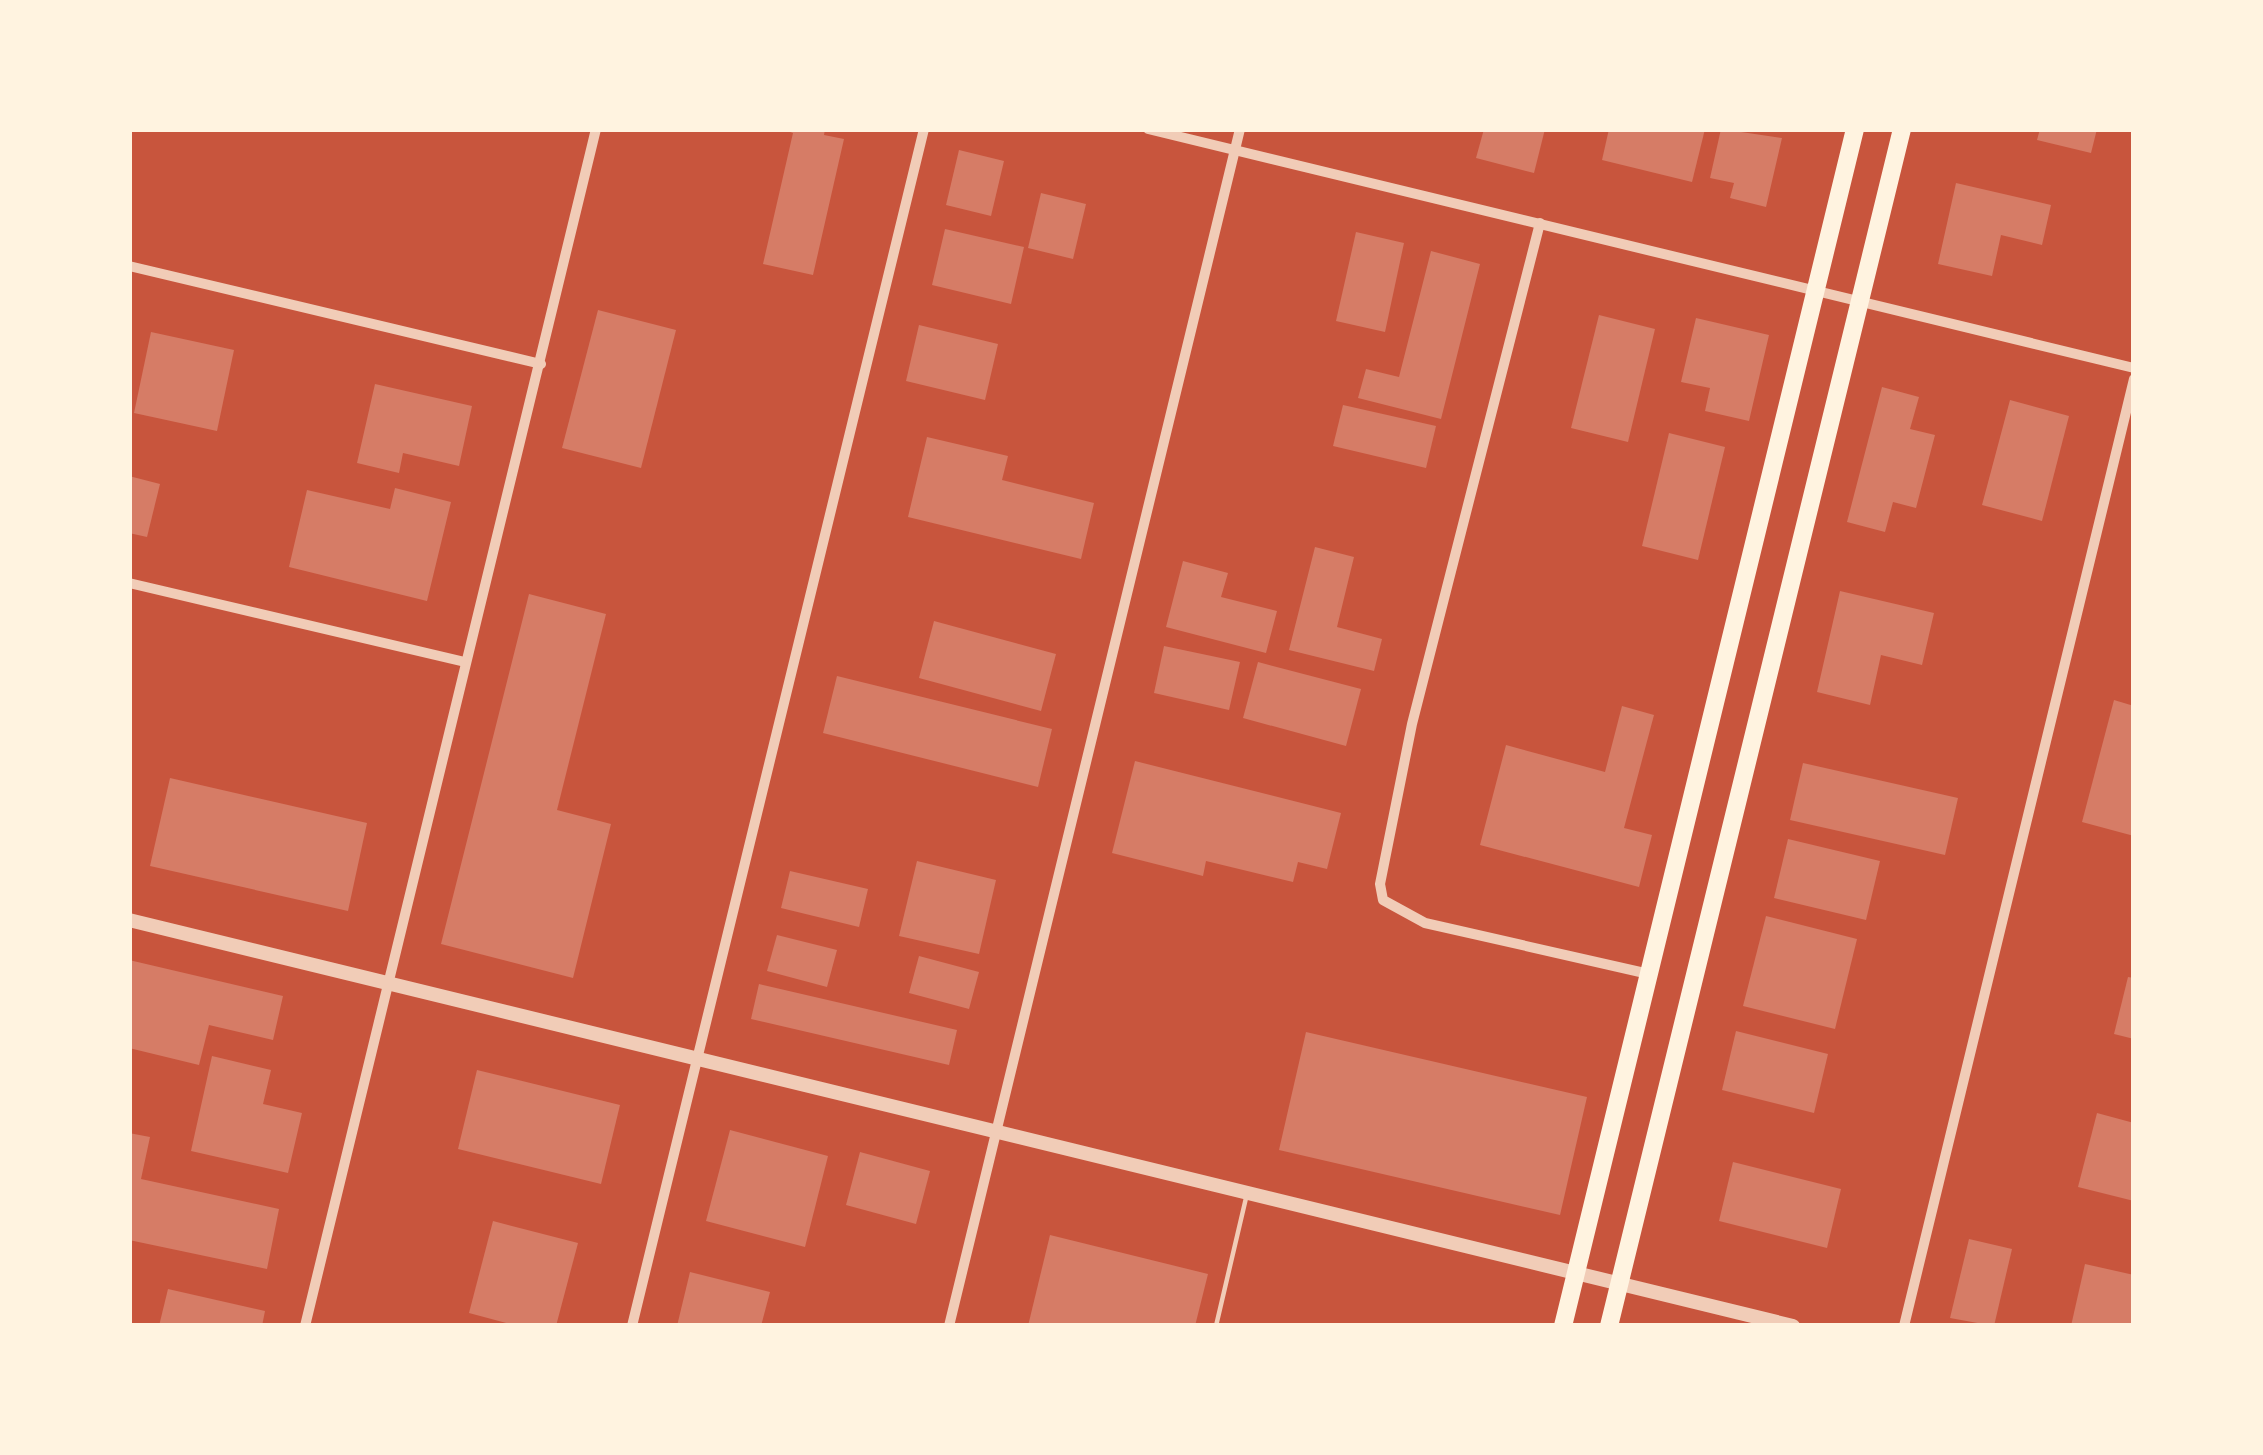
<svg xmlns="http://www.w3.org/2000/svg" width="2263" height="1455" viewBox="0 0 2263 1455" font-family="'DejaVu Sans',sans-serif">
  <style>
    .building { fill: #d67c66 }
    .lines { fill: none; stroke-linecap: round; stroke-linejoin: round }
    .service { stroke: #f1ccb7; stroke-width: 4.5 }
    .minor { stroke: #f1ccb7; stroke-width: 10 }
    .tertiary { stroke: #f1ccb7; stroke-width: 14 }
    .trunk { stroke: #fff3e0; stroke-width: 18 }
  </style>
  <rect width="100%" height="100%" fill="#c8553d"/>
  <!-- building -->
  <g class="building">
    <path d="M782,129H825L824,135L844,139L813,275L763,264L793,133Z"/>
    <path d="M1484,129H1545L1534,173L1476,158Z"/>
    <path d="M1609,129H1705L1692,182L1602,160Z"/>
    <path d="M1721,129L1782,138L1766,207L1730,198L1734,183L1710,178Z"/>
    <path d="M2040,129H2097L2091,153L2037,140Z"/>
    <path d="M959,150L1004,161L991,216L946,205Z"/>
    <path d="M1956,183L2051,205L2042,245L2001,235L1992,276L1938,264Z"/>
    <path d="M1041,193L1086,204L1073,259L1028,248Z"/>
    <path d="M945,229L1024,247L1011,304L932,285Z"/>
    <path d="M1356,232L1404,243L1385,332L1336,321Z"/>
    <path d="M1431,251L1480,264L1441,419L1358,398L1366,369L1399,377Z"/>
    <path d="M598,310L676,330L641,468L562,448Z"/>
    <path d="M1599,315L1655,329L1628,442L1571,428Z"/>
    <path d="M1696,318L1769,335L1749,421L1705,411L1710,388L1681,382Z"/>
    <path d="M919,325L998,344L985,400L906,381Z"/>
    <path d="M151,332L234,350L217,431L134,413Z"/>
    <path d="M375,384L472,406L459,466L403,453L399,473L357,463Z"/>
    <path d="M1882,387L1919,397L1910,429L1935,435L1916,508L1893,502L1885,532L1847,522Z"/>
    <path d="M2010,400L2069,416L2042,521L1982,505Z"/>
    <path d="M1343,405L1436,426L1426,468L1333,446Z"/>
    <path d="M1669,433L1725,447L1698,560L1642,546Z"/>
    <path d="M927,437L1008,456L1002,480L1094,503L1081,559L908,517Z"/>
    <path d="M129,476L160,484L147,537L129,533Z"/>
    <path d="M395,488L451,502L427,601L289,567L307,490L390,509Z"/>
    <path d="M1315,547L1354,557L1337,627L1382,639L1374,671L1289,650Z"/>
    <path d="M1183,561L1228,573L1221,597L1277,611L1266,653L1166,627Z"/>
    <path d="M1840,591L1934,613L1922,665L1881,655L1870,705L1817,692Z"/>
    <path d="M529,594L606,614L557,810L611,824L573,978L441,944Z"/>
    <path d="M934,621L1056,654L1041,711L919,678Z"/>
    <path d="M1164,646L1240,662L1229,710L1154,693Z"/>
    <path d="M1258,662L1361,689L1346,746L1243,718Z"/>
    <path d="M837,676L1052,729L1038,787L823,733Z"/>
    <path d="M2114,700L2134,706V836L2082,822Z"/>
    <path d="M1622,706L1654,715L1624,828L1652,835L1639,887L1480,845L1506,745L1605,772Z"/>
    <path d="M1135,761L1341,813L1327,869L1298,862L1293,882L1206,861L1203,876L1112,853Z"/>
    <path d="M1803,763L1958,798L1945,855L1790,820Z"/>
    <path d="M170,778L367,823L348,911L150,866Z"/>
    <path d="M1788,839L1880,861L1866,920L1774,898Z"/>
    <path d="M917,861L996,880L979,954L899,936Z"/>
    <path d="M790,871L868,889L859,927L781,908Z"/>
    <path d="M1766,916L1857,939L1835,1029L1743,1006Z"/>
    <path d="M777,935L837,950L827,987L767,971Z"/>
    <path d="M919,956L979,972L969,1009L909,993Z"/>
    <path d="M129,960L283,996L273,1040L209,1025L199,1065L129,1048Z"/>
    <path d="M2128,977L2134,978V1039L2114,1034Z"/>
    <path d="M759,984L957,1030L949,1065L751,1019Z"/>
    <path d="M1736,1031L1828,1054L1814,1113L1722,1090Z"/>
    <path d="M1306,1032L1587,1097L1560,1215L1279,1150Z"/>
    <path d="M212,1056L271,1070L263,1104L302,1113L288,1173L191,1151Z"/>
    <path d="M477,1070L620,1105L601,1184L458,1149Z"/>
    <path d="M2097,1113L2134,1123V1201L2078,1187Z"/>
    <path d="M730,1130L828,1156L805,1247L706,1221Z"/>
    <path d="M129,1133L150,1137L141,1179L279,1209L267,1269L129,1240Z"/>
    <path d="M860,1152L930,1171L916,1224L846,1205Z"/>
    <path d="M1733,1162L1841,1189L1827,1248L1719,1221Z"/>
    <path d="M493,1221L578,1243L556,1326H517L469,1313Z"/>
    <path d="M1050,1235L1208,1274L1195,1326H1028Z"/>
    <path d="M1969,1239L2012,1249L1994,1326L1950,1318Z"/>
    <path d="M2085,1264L2134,1275V1326H2071Z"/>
    <path d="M690,1272L770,1292L761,1326H677Z"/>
    <path d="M168,1289L265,1311L262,1326H159Z"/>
  </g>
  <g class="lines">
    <!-- service -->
    <path class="service" d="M1216,1326L1246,1198"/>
    <!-- minor -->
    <g class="minor">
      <path d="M1148,129L2134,368"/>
      <path d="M1540,223L1412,724L1380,884L1383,900L1425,923L1649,974"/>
      <path d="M129,266L541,364"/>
      <path d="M129,583L465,662"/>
      <path d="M305,1326L596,129"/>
      <path d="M632,1326L924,129"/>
      <path d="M949,1326L1240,129"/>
      <path d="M1904,1326L2134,379"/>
    </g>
    <!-- tertiary -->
    <path class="tertiary" d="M129,920L1793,1326"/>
    <!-- trunk -->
    <g class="trunk">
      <path d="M1563,1326L1855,129"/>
      <path d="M1609,1326L1902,129"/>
    </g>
  </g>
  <!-- border -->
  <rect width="2263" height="1455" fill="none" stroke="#fff3e0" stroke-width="264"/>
</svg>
